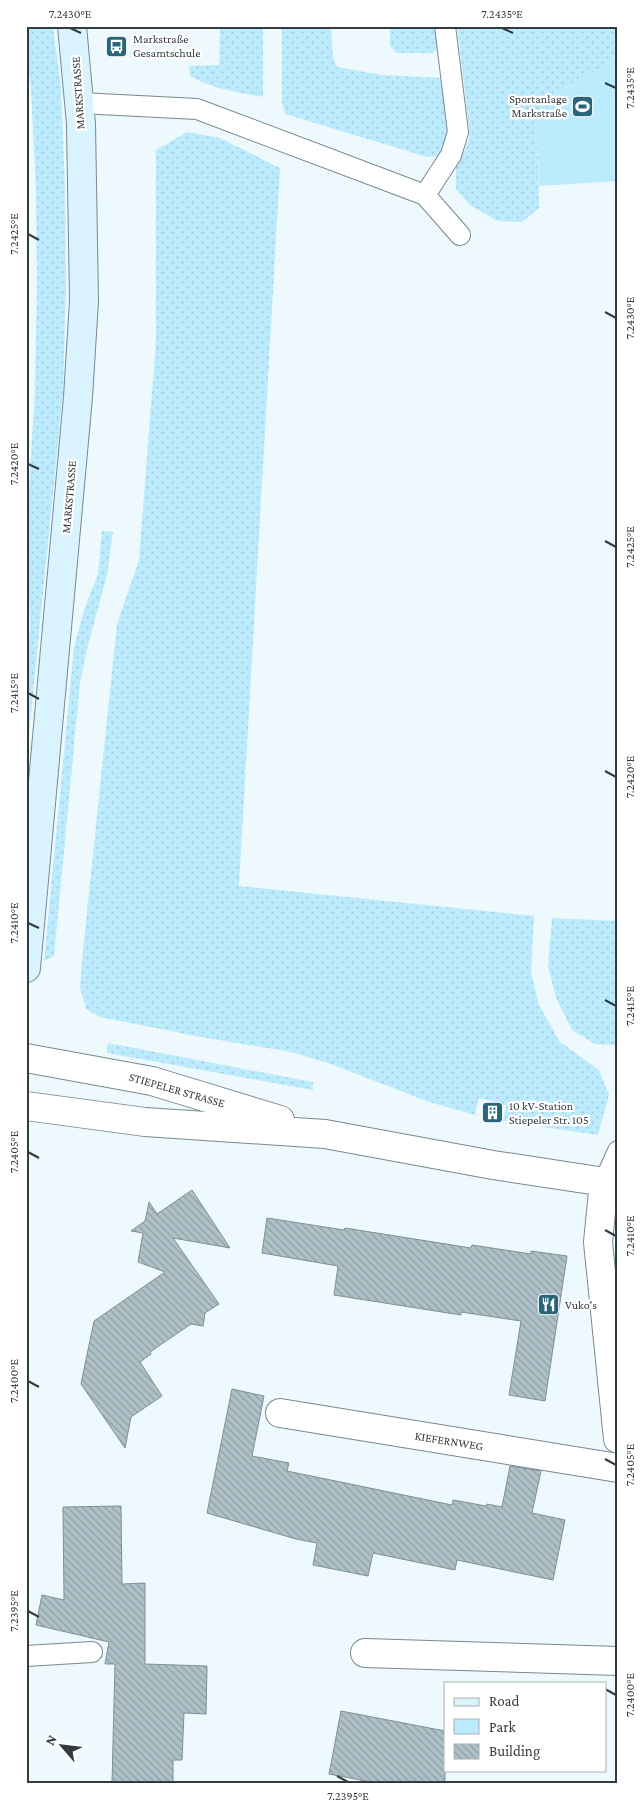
<svg xmlns="http://www.w3.org/2000/svg" width="644" height="1809" viewBox="0 0 644 1809" font-family="'Crimson Pro',serif">
  <style>
    .grass { fill: url(#grass-dots) }
    .green { fill: #bcebfd }
    .building { fill: url(#building-back-hatch); stroke: #7e8f96 }
    .lines { fill: none; stroke-linecap: round; stroke-linejoin: round }
    .service-casing { stroke: #78898f; stroke-width: 22 }
    .minor-casing { stroke: #78898f; stroke-width: 30 }
    .tertiary-casing { stroke: #78898f; stroke-width: 30 }
    .secondary-casing { stroke: #78898f; stroke-width: 30 }
    .service { stroke: #fff; stroke-width: 20 }
    .minor { stroke: #fff; stroke-width: 28 }
    .tertiary { stroke: #fff; stroke-width: 28 }
    .secondary { stroke: #d9f4fe; stroke-width: 28 }
    .ticks { fill: none; stroke: #343b3e; stroke-width: 2 }
    .labels { text-anchor: middle; dominant-baseline: central; stroke-width: 4.5; stroke-linejoin: round; paint-order: stroke }
    .poi-label { font-size: 12px; fill: #343b3e; stroke: #fff; text-anchor: start }
    .street-label { font-size: 12px; fill: #343b3e; stroke: #fff }
    .neatline { fill: none; stroke: #343b3e; stroke-width: 2 }
    .ticks-label { font-size: 12px; text-anchor: middle; fill: #343b3e }
  </style>
  <defs>
    <pattern id="grass-dots" width="8" height="8" patternUnits="userSpaceOnUse" patternTransform="scale(1.25)"><rect width="8" height="8" fill="#bcebfd"/><path d="M2 2h.1M6 6h.1" fill="none" stroke="#a2cada" stroke-width="1.8" stroke-linecap="round"/></pattern>
    <pattern id="building-back-hatch" width="6" height="6" patternUnits="userSpaceOnUse" patternTransform="scale(1.25)"><rect width="6" height="6" fill="#afc1c8"/><path d="M-1 5l2 2M0 0l6 6M5-1l2 2" fill="none" stroke="#8f9ea4"/></pattern>
  </defs>
  <rect width="100%" height="100%" fill="#edf9fd"/>
  <!-- grass -->
  <g class="grass">
    <path d="M26,26H53L61,88L65,188L66,288L63,391L26,764V661L30,629L27,523L35,390L37,287L36,189L31,90L26,49Z"/>
    <path d="M220,26H263V97C238,92 212,89 190,76L189,66L219,65Z"/>
    <path d="M282,26H331L333,57L337,67L382,75L442,78L450,140L441,156L427,157L285,114L282,102Z"/>
    <path d="M390,26H437L439,47L432,53H397L390,46Z"/>
    <path d="M457,26H618V59L560,90L537,123L539,208L522,222L498,221L470,205L456,189V163L465,150L469,139V126Z"/>
    <path d="M187,132L220,138L280,168L239,886L534,916L531,972L539,1005L560,1042L599,1070L609,1095L598,1135L503,1121L506,1105L479,1098L475,1115L429,1102L331,1064L291,1052L201,1037L100,1017L86,1009L80,987L84,941L112,671L117,624L139,560L156,341V150Z"/>
    <path d="M102,531L113,532L107,575L87,649L80,683L54,956L44,961L74,647L85,607L98,574Z"/>
    <path d="M552,918L618,921V1043L613,1045L595,1044L572,1030L556,998L548,966Z"/>
    <path d="M108,1043L313,1082V1090L107,1053Z"/>
  </g>
  <!-- green -->
  <path class="green" d="M618,59V181L539,186L537,123L560,90Z"/>
  <!-- building -->
  <g class="building">
    <path d="M192,1190L230,1248L173,1238L219,1304L205,1313L203,1326L191,1324L150,1352L151,1354L140,1362L162,1396L131,1417L125,1448L81,1384L94,1321L165,1272L138,1262L143,1233L131,1231L145,1221L149,1202L157,1214Z"/>
    <path d="M267,1218L344,1230L345,1228L471,1248L472,1245L531,1254V1251L567,1256L545,1401L509,1395L521,1321L461,1312V1315L334,1295L338,1266L262,1253Z"/>
    <path d="M232,1389L264,1396L252,1456L289,1463L287,1471L452,1505L453,1500L486,1506L487,1504L502,1507L510,1466L541,1471L532,1513L565,1520L553,1580L457,1560L455,1570L373,1553L368,1576L313,1565L317,1543L296,1539L207,1513Z"/>
    <path d="M121,1506L122,1584L145,1583V1664L207,1666L206,1714L184,1713L182,1760H173V1783H112L115,1664H105L109,1642L36,1625L42,1595L64,1600L63,1507Z"/>
    <path d="M341,1711L445,1731V1783H376L329,1774Z"/>
  </g>
  <g class="lines">
    <defs>
      <g id="service">
        <path d="M80,103L197,109L425,195L460,235"/>
        <path d="M425,195L451,155L458,132L445,26"/>
        <path d="M604,1182L618,1151"/>
        <path d="M26,1656L92,1652"/>
      </g>
      <g id="minor">
        <path d="M604,1182L598,1242L618,1439"/>
        <path d="M280,1413L618,1468"/>
        <path d="M365,1653L618,1661"/>
      </g>
      <g id="tertiary">
        <path d="M26,1058L152,1081L280,1120"/>
        <path d="M26,1106L145,1122L325,1134L493,1165L618,1184"/>
      </g>
      <path id="secondary" d="M26,968L78,397L84,301L81,124L72,26"/>
    </defs>
    <!-- service casing -->
    <use href="#service" class="service-casing"/>
    <!-- minor casing -->
    <use href="#minor" class="minor-casing"/>
    <!-- tertiary casing -->
    <use href="#tertiary" class="tertiary-casing"/>
    <!-- secondary casing -->
    <use href="#secondary" class="secondary-casing"/>
    <!-- service -->
    <use href="#service" class="service"/>
    <!-- minor -->
    <use href="#minor" class="minor"/>
    <!-- tertiary -->
    <use href="#tertiary" class="tertiary"/>
    <!-- secondary -->
    <use href="#secondary" class="secondary"/>
  </g>
  <!-- ticks -->
  <path class="ticks" d="M70,28L81,33M502,28L513,33M605,83L616,88M28,234L39,240M605,312L616,318M28,464L39,469M605,541L616,547M28,693L39,699M605,771L616,777M28,923L39,928M605,1000L616,1006M28,1152L39,1158M605,1230L616,1236M28,1381L39,1387M605,1459L616,1465M28,1611L39,1617M605,1689L616,1695M337,1776L348,1782"/>
  <!-- icons -->
  <defs>
    <symbol id="bus-square" viewBox="-11 -11 22 22"><rect x="-9" y="-9" width="18" height="18" rx="4" fill="#27667b" stroke="#fff"/><path d="M-5-6H5V4H4V6H2V4H-2V6H-4V4H-5ZM-3.5-4V0h7V-4ZM-3.5 1.2v1.5H-2V1.2ZM2 1.2v1.5H3.5V1.2Z" fill="#fff"/></symbol>
    <symbol id="stadium-square" viewBox="-11 -11 22 22"><rect x="-9" y="-9" width="18" height="18" rx="4" fill="#27667b" stroke="#fff"/><path d="M0-5a6.5 5 0 1 0 0 10a6.5 5 0 1 0 0-10ZM-3.5-1.8h7v3.6h-7Z" fill="#fff"/></symbol>
    <symbol id="building-square" viewBox="-11 -11 22 22"><rect x="-9" y="-9" width="18" height="18" rx="4" fill="#27667b" stroke="#fff"/><path d="M-4-6H4V6H1V3H-1V6H-4ZM-2.5-4.3h1.7v1.8h-1.7ZM.8-4.3h1.7v1.8H.8ZM-2.5-1h1.7V.8h-1.7ZM.8-1h1.7V.8H.8Z" fill="#fff"/></symbol>
    <symbol id="restaurant-square" viewBox="-11 -11 22 22"><rect x="-9" y="-9" width="18" height="18" rx="4" fill="#27667b" stroke="#fff"/><path d="M-5-6h1v4h1v-4h1v4h1v-4h1v5L-1.5 .5V6h-2V.5L-5-1ZM5-6V6H3V1.5H1.5Q1.5-4 5-6Z" fill="#fff"/></symbol>
  </defs>
  <g fill-rule="evenodd">
    <use href="#bus-square" x="104" y="34" width="25" height="25"/>
    <use href="#stadium-square" x="570" y="94" width="25" height="25"/>
    <use href="#building-square" x="480" y="1100" width="25" height="25"/>
    <use href="#restaurant-square" x="536" y="1292" width="25" height="25"/>
  </g>
  <g class="labels">
    <!-- poi labels -->
    <g class="poi-label">
      <text x="133" y="39">Markstraße<tspan x="133" dy="14">Gesamtschule</tspan></text>
      <text x="567" y="99" text-anchor="end">Sportanlage<tspan x="567" dy="14">Markstraße</tspan></text>
      <text x="509" y="1106">10 kV-Station<tspan x="509" dy="14">Stiepeler Str. 105</tspan></text>
      <text x="565" y="1305">Vuko's</text>
    </g>
    <!-- street labels -->
    <g class="street-label">
      <text transform="translate(78 93) rotate(-94)">MARKSTRASSE</text>
      <text transform="translate(69 497) rotate(-85)">MARKSTRASSE</text>
      <text transform="translate(177 1090) rotate(16)">STIEPELER STRASSE</text>
      <text transform="translate(449 1441) rotate(9)">KIEFERNWEG</text>
    </g>
  </g>
  <!-- border -->
  <rect width="644" height="1809" fill="none" stroke="#ffffff" stroke-width="55"/>
  <!-- legend -->
  <rect x="444" y="1682" width="162" height="90" fill="#ffffff" stroke="#aeb1b2"/>
  <rect x="454" y="1698" width="25" height="8" fill="#d9f4fe" stroke="#aeb1b2"/>
  <text x="489" y="1706" font-size="15" fill="#343b3e">Road</text>
  <rect x="454" y="1719" width="25" height="15" fill="#bcebfd" stroke="#aeb1b2"/>
  <text x="489" y="1732" font-size="15" fill="#343b3e">Park</text>
  <rect x="454" y="1744" width="25" height="15" fill="url(#building-back-hatch)" stroke="#aeb1b2"/>
  <text x="489" y="1756" font-size="15" fill="#343b3e">Building</text>
  <!-- north arrow -->
  <g transform="translate(62 1746) rotate(298)" stroke="#ffffff" stroke-width="4" paint-order="stroke">
  <path d="M0-4L9 19L0 12L-9 19Z" fill="#343b3e"/>
  <text y="-8" font-size="14" font-weight="bold" text-anchor="middle" fill="#343b3e">N</text>
  </g>
  <rect x="28" y="28" width="588" height="1754" class="neatline"/>
  <g class="ticks-label">
    <text x="70" y="18">7.2430°E</text>
    <text x="502" y="18">7.2435°E</text>
    <text transform="translate(630 88) rotate(-90)" y="4">7.2435°E</text>
    <text transform="translate(14 234) rotate(-90)" y="4">7.2425°E</text>
    <text transform="translate(630 318) rotate(-90)" y="4">7.2430°E</text>
    <text transform="translate(14 464) rotate(-90)" y="4">7.2420°E</text>
    <text transform="translate(630 547) rotate(-90)" y="4">7.2425°E</text>
    <text transform="translate(14 693) rotate(-90)" y="4">7.2415°E</text>
    <text transform="translate(630 777) rotate(-90)" y="4">7.2420°E</text>
    <text transform="translate(14 923) rotate(-90)" y="4">7.2410°E</text>
    <text transform="translate(630 1006) rotate(-90)" y="4">7.2415°E</text>
    <text transform="translate(14 1152) rotate(-90)" y="4">7.2405°E</text>
    <text transform="translate(630 1236) rotate(-90)" y="4">7.2410°E</text>
    <text transform="translate(14 1381) rotate(-90)" y="4">7.2400°E</text>
    <text transform="translate(630 1465) rotate(-90)" y="4">7.2405°E</text>
    <text transform="translate(14 1611) rotate(-90)" y="4">7.2395°E</text>
    <text transform="translate(630 1695) rotate(-90)" y="4">7.2400°E</text>
    <text x="348" y="1800">7.2395°E</text>
  </g>
</svg>
